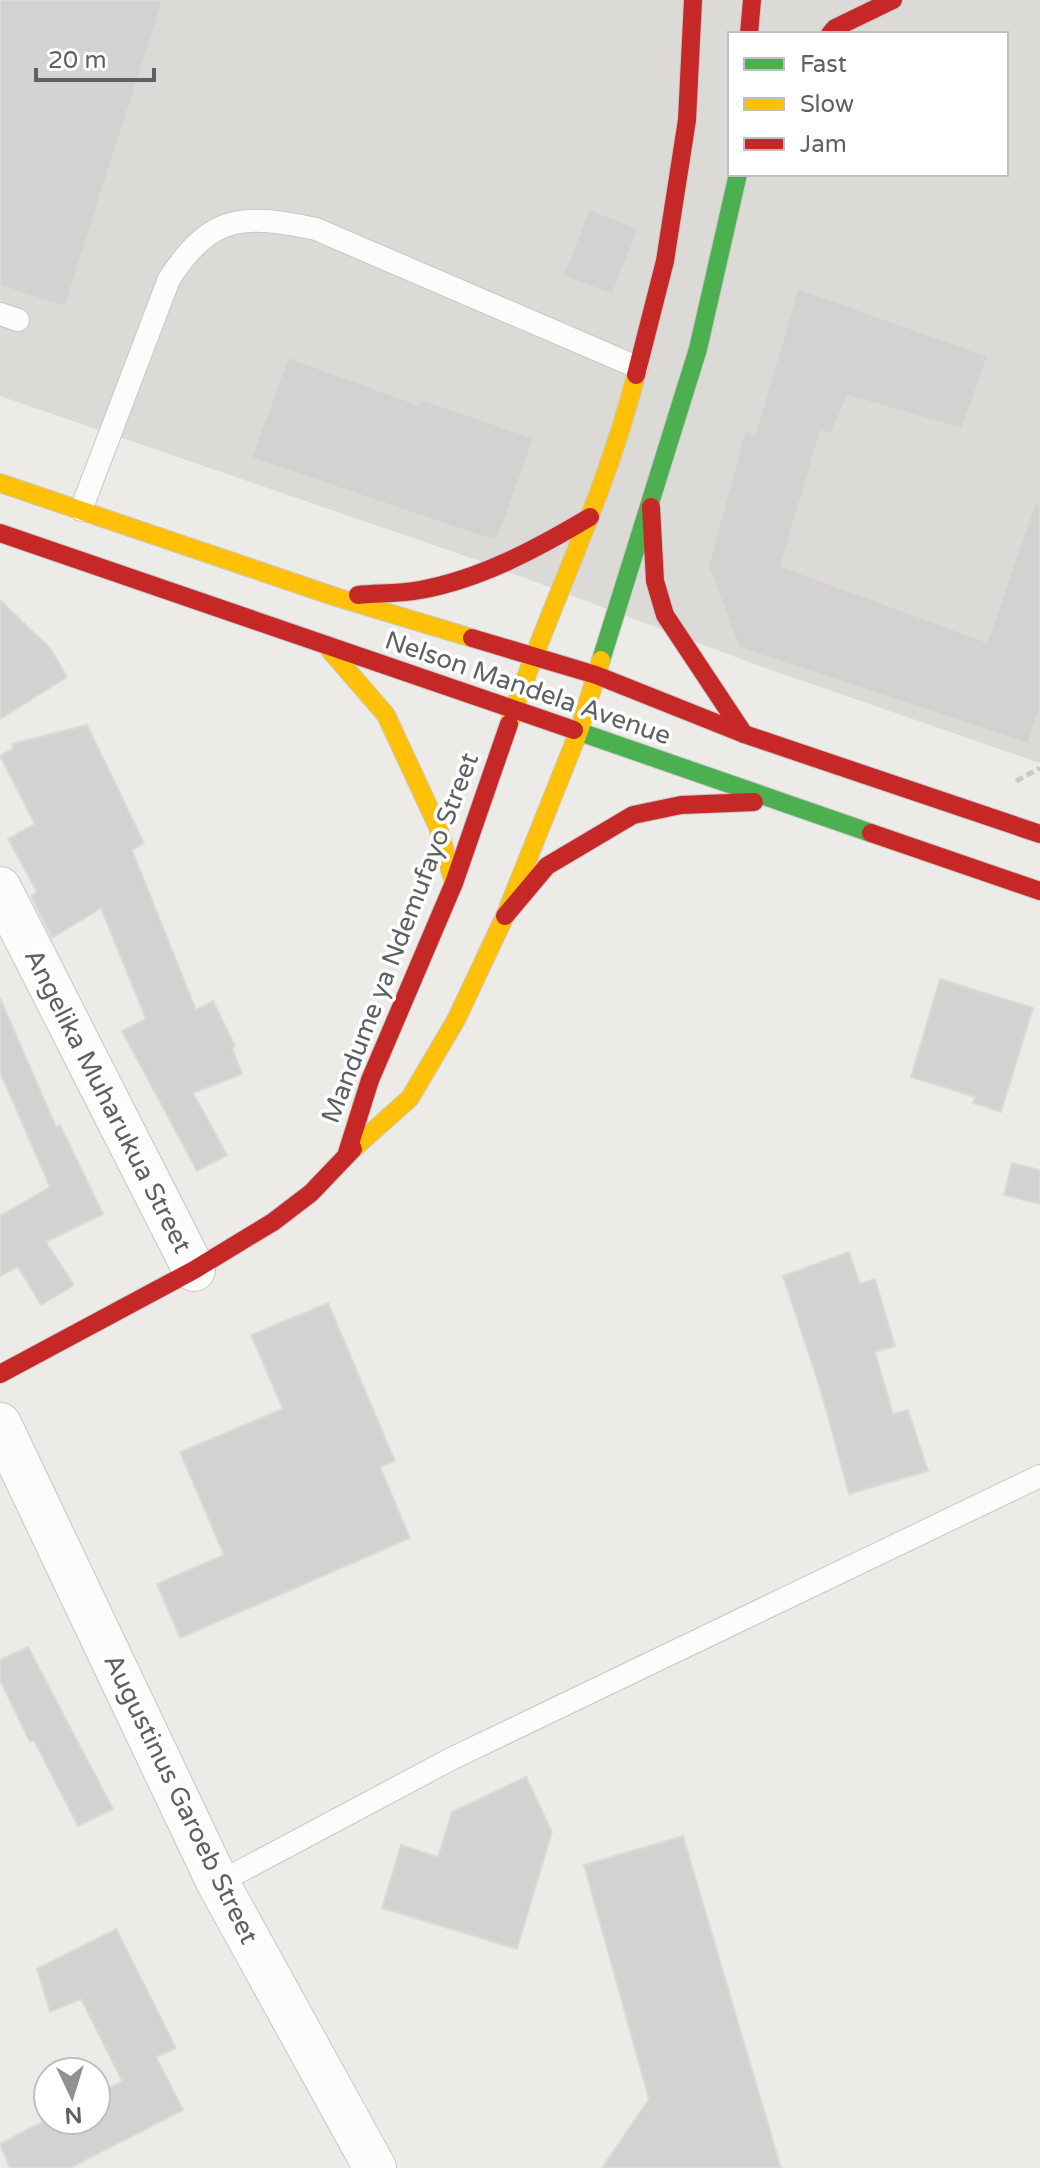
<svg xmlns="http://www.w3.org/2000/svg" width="1040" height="2168" viewBox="0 0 1040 2168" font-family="'Varela Round',sans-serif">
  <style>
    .industrial { fill: #dcdad7; fill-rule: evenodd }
    .building { fill: #d3d2d0; stroke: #dcdad6; stroke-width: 2 }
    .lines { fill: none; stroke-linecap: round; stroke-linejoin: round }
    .lane-casing { stroke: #c6c7c7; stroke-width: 24 }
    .street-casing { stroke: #c6c7c7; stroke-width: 44 }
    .fast-casing { stroke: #c9c9c8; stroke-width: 20 }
    .slow-casing { stroke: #c9c9c8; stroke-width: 20 }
    .jam-casing { stroke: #c9c9c8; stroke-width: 20 }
    .path { stroke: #c9cdca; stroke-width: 5; stroke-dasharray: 8 4; stroke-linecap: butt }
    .lane { stroke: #fcfcfb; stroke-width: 22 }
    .street { stroke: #fcfcfb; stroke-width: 42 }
    .fast { stroke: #4caf50; stroke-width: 18 }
    .slow { stroke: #ffc107; stroke-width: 18 }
    .jam { stroke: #c62828; stroke-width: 18 }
    .labels { text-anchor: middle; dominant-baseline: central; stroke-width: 7; stroke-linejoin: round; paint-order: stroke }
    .street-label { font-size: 26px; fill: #5d6165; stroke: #fff }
  </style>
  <rect width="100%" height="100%" fill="#ecebe7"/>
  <!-- industrial -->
  <path class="industrial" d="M0,0H1040V763L757,665L477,560L0,396ZM730,34H1006V174H730Z"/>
  <!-- building -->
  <g class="building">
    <path d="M0,0H163L65,307L0,286Z"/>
    <path d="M589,209L639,228L612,295L563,276Z"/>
    <path d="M798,288L988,356L962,429L848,396L831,434L821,431L781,566L987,642L1035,503L1040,504V707L1028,744L739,648L708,566L745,430L755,434Z"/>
    <path d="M288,357L419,405L422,399L534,438L498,538L492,540L251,458Z"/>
    <path d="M0,600L51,649L67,677L0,719Z"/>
    <path d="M87,725L144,843L132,850L196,1010L213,1001L235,1046L232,1048L242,1074L193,1093L227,1155L197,1171L122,1031L146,1019L101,908L52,938L31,896L37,892L8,839L35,824L0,756L14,748L12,744Z"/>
    <path d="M940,979L1033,1008L1001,1112L973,1103L975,1097L911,1077Z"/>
    <path d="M0,998L56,1127L60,1125L103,1214L46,1242L74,1285L41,1305L18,1267L0,1276V1216L50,1187L0,1072Z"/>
    <path d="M1012,1163L1040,1170V1204L1004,1195Z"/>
    <path d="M849,1252L860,1284L875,1279L895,1346L875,1352L893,1414L908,1410L928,1471L849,1494L821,1391L783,1276Z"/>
    <path d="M328,1303L395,1461L380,1467L410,1538L180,1638L157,1584L224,1555L180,1452L283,1409L251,1335Z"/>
    <path d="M28,1647L113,1809L78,1826L34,1740L30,1742L0,1680V1660Z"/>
    <path d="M526,1777L552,1832L517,1949L382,1908L401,1845L438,1857L452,1812Z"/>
    <path d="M683,1836L781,2168H602L649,2099L584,1865Z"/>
    <path d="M116,1929L176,2048L156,2057L183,2110L70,2168H10L0,2144L48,2119L96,2120V2095L122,2081L81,1999L50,2012L37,1969Z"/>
  </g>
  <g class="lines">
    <defs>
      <g id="lane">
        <path d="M0,314L18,320"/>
        <path d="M81,510L169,279C212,213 244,214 316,229L637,367"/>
        <path d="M218,1883L451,1759L1040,1476"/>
      </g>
      <g id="street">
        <path d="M0,888L194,1270"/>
        <path d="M0,1424L218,1883L375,2168"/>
      </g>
      <g id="fast">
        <path d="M601,660L698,349L738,174"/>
        <path d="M574,730L871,833"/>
      </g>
      <g id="slow">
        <path d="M0,483L336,597L472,638"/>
        <path d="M329,649L386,715L438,827L454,883"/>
        <path d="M509,724C549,607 606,495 636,375"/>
        <path d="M353,1149L410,1098L456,1020L505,916L579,731L601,660"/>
      </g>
      <g id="jam">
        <path d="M749,34L752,0"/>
        <path d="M830,34L835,28L893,0"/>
        <path d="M636,375L665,261L687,120L693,0"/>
        <path d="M651,507L655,581L665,615L744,734"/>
        <path d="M0,533L574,730"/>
        <path d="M358,595C378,593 400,594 420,590C481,579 538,548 590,517"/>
        <path d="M472,638L596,675L744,734L1040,834"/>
        <path d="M871,833L1040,891"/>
        <path d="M505,916L547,866L633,815L681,805L754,802"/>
        <path d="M347,1153L370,1080L454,883L509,724"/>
        <path d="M0,1374L194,1270L273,1222L311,1193L353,1149"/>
      </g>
    </defs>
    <!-- lane casing -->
    <use href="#lane" class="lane-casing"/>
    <!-- street casing -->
    <use href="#street" class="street-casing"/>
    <!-- fast casing -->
    <use href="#fast" class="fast-casing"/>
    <!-- slow casing -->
    <use href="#slow" class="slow-casing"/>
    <!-- jam casing -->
    <use href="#jam" class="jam-casing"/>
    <!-- path -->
    <path class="path" d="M1016,781L1040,768"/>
    <!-- lane -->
    <use href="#lane" class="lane"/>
    <!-- street -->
    <use href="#street" class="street"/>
    <!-- fast -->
    <use href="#fast" class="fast"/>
    <!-- slow -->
    <use href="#slow" class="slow"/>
    <!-- jam -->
    <use href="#jam" class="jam"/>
  </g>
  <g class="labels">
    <!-- street labels -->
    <g class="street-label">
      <text transform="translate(528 688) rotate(19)">Nelson Mandela Avenue</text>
      <text transform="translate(400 938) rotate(-69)">Mandume ya Ndemufayo Street</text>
      <text transform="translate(108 1101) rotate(63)">Angelika Muharukua Street</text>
      <text transform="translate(181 1799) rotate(64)">Augustinus Garoeb Street</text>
    </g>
  </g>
  <!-- legend -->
  <rect x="728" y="32" width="280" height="144" fill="#ffffff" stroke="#bec0c1" stroke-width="2"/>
  <rect x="744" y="58" width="40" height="12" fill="#4caf50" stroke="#bec0c1" stroke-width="2"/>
  <text x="800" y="72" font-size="24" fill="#5d6165">Fast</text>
  <rect x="744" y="98" width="40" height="12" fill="#ffc107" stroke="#bec0c1" stroke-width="2"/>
  <text x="800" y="112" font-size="24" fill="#5d6165">Slow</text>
  <rect x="744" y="138" width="40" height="12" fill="#c62828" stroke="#bec0c1" stroke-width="2"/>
  <text x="800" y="152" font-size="24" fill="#5d6165">Jam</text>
  <!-- north arrow -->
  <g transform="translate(72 2096) rotate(176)"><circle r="38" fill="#ffffff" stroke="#bec0c1" stroke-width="2"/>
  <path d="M0-6L14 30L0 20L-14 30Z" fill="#8f9192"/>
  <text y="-12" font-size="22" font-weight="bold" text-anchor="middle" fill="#5d6165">N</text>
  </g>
  <!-- scale -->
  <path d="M36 68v12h118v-12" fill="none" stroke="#5d6165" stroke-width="4"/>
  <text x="48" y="68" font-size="24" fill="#5d6165" stroke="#ffffff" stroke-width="6" paint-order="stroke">20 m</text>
</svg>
